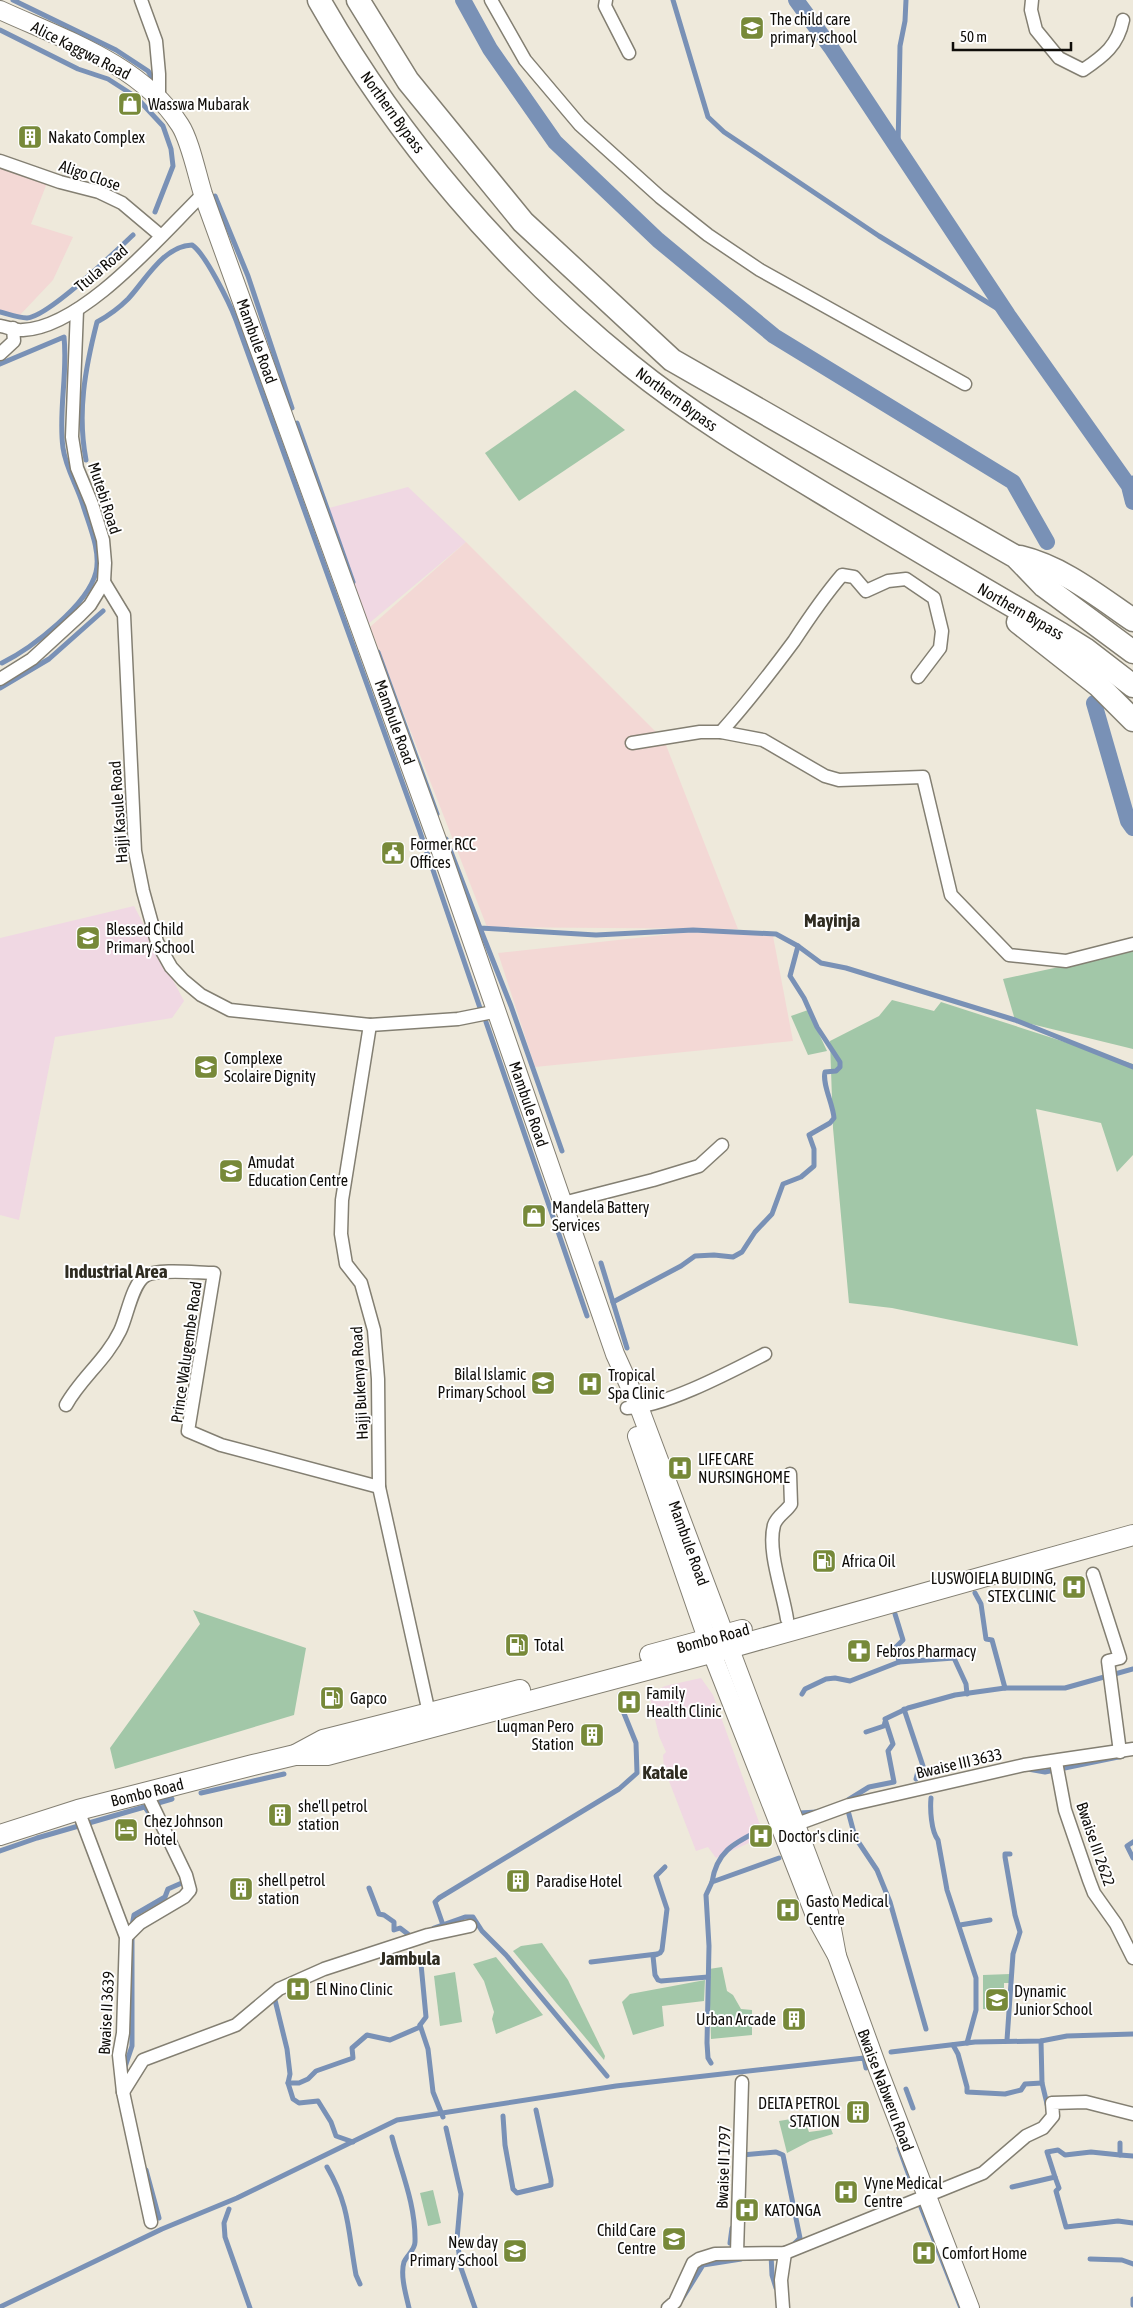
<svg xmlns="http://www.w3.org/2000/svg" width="1133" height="2308" viewBox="0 0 1133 2308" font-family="'Asap Condensed',sans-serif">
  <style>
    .commercial { fill: #f0d8e3 }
    .industrial { fill: #f3d8d5 }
    .green { fill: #a2c7a8 }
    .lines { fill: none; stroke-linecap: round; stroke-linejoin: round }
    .stream { stroke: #7991b6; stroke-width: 5 }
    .canal { stroke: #7991b6; stroke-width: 16 }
    .street-casing { stroke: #837f72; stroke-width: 15 }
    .secondary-casing { stroke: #837f72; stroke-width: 20 }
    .primary-casing { stroke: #837f72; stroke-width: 22 }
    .highway-casing { stroke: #837f72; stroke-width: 25 }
    .street { stroke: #fff; stroke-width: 12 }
    .secondary { stroke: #fff; stroke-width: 18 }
    .primary { stroke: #fff; stroke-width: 20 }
    .highway { stroke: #fff; stroke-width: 22 }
    .labels { text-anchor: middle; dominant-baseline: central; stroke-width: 4; stroke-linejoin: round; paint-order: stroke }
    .poi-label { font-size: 16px; fill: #0f0d09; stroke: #fff; text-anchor: start }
    .street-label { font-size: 16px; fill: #0f0d09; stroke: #fff }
    .quarter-label { font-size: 19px; font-weight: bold; fill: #2f2c21; stroke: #fff }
  </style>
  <rect width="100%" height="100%" fill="#eee9db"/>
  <!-- commercial -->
  <g class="commercial">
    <path d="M408,487L466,542L367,625L329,508Z"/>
    <path d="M134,906L184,1001L172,1018L55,1037L19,1220L0,1215V938Z"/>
    <path d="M701,1678L713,1695L764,1836L716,1858L708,1847L696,1851L664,1768L663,1755L666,1752L659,1736L649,1694L665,1686Z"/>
  </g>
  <!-- industrial -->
  <g class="industrial">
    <path d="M0,163L47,183L31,224L73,237L53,280L19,316L0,314Z"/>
    <path d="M466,542L664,740L738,929L487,927L370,627Z"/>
    <path d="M691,932L773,936L793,1041L535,1067L498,953Z"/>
  </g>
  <!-- green -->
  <g class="green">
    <path d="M575,390L625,430L519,501L485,453Z"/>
    <path d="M1133,951V1049L1015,1020L1003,979Z"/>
    <path d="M892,1000L934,1011L941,1002L1133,1064V1155L1117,1172L1101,1123L1036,1109L1078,1346L892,1308L849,1303L833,1128L830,1041L879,1016Z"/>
    <path d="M808,1010L827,1051L808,1055L791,1016Z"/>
    <path d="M193,1610L306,1648L294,1715L115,1769L110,1748L200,1624Z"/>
    <path d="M542,1943L568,1980L605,2056L604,2060L513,1951L521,1946Z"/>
    <path d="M496,1957L543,2015L496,2034L492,2019L494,2012L484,1981L473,1964Z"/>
    <path d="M722,1967L727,1991L733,1995L741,2009L752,2010V2035L711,2039L709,1969Z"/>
    <path d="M455,1972L462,2022L440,2026L434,1976Z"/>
    <path d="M1010,1974V1983H1004V2001H997V2009H983V1975Z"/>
    <path d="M705,1980L704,2001L662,2006L664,2026L633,2035L622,2002L630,1994Z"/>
    <path d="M803,2117L809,2132L831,2129L833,2134L810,2141L787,2153L779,2121Z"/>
    <path d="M433,2190L441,2223L428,2226L420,2193Z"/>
  </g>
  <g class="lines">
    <!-- stream -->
    <g class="stream">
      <path d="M13,0L116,50L148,71L156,83"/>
      <path d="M673,0L708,117L724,132L879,236L1008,315"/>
      <path d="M0,30L78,69L108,79L136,97L163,126L171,149L173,166L155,212"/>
      <path d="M898,148L900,46L905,21L906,0"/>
      <path d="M215,196L248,276L292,408"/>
      <path d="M0,312C8,314 18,318 27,318C48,317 115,252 133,235"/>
      <path d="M0,364L64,337C68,374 58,411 63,448C66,469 77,485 83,505C89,525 101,551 96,572C88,605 32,648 2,663"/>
      <path d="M297,423L353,582"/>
      <path d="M86,460C77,413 85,369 97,322C108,316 118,309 128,299C145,281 163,246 192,245C205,253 230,304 236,320L419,829L480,1008"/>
      <path d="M1129,486L1133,478"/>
      <path d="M378,652L437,814"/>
      <path d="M0,688L49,659L103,611"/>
      <path d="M446,839L480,928L596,935L693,930L776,934L798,946L821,963L846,968L1015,1020L1133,1067"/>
      <path d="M480,928L511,1006L562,1151"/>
      <path d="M486,1022L587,1316"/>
      <path d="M601,1263L627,1348"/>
      <path d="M613,1302L681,1266L695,1256L714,1255L733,1257L742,1252L755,1232L772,1214L783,1184L801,1177L814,1166V1149L809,1135L830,1123L834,1118C833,1104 822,1084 825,1072L836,1071L840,1067V1062L817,1027L804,998L790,976L798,946"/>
      <path d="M975,1593L981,1604L986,1639L992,1640L1005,1688"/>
      <path d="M895,1614L903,1640L896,1647L899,1662"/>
      <path d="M802,1694L805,1689L826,1679L835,1678L850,1681L899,1662L954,1658L966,1684L967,1694"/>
      <path d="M904,1709L923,1766L918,1771L916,1779"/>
      <path d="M866,1732L884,1726L885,1722"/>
      <path d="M1028,1769L1045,1772L1123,1756"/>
      <path d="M201,1793L284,1774"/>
      <path d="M931,1798C930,1809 931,1831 938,1840L947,1890L976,1978V2010L967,2043"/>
      <path d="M848,1800L869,1787L894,1782L888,1751L893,1744L885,1719L908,1708L955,1695L1005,1688H1065L1133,1669"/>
      <path d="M145,1807L153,1819"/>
      <path d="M847,1807L855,1837L877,1870L890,1902L926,2029"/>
      <path d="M800,1813L817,1812"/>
      <path d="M1133,1842L1127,1846L1133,1858"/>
      <path d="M0,1851L37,1838L172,1799"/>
      <path d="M665,1867L656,1876L667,1909L662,1950L660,1953L653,1956L655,1975L658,1980L661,1981L708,1977"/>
      <path d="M712,1882C717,1849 737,1842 764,1828"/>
      <path d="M369,1888L379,1914L384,1915L394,1922V1930L400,1928L413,1938"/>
      <path d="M443,1925L435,1902L439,1898L619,1789L637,1773L636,1743L623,1711L620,1694"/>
      <path d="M960,1925L990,1920"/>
      <path d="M132,1926L134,1915L165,1897L168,1889L184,1882L182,1878"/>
      <path d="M434,1928L465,1917H473L482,1931L506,1955L607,2076"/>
      <path d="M591,1962L657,1954"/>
      <path d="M421,1964L426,2017L420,2025L428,2049L433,2092L443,2117"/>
      <path d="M275,2000L287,2049L290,2074L288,2083L293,2099L299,2103L318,2101L331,2122L336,2136L353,2142"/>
      <path d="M1007,2040L1013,1954L1020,1932L1015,1915L1005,1857V1854H1010"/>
      <path d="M1041,2041L1042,2083L1048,2108"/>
      <path d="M953,2045L958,2054L967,2087V2092L1005,2094L1021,2090L1025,2084L1042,2083"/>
      <path d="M891,2052L975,2042L1041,2041L1067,2036L1133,2034"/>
      <path d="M711,2063L708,2058L707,2043L709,1946L706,1895L712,1882L779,1858"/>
      <path d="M125,2067L132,2046V1939"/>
      <path d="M288,2083H299L308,2079L316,2071L353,2058L352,2048L367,2035L390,2040L420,2027V2025"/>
      <path d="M906,2089L913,2108"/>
      <path d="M503,2116L505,2145L513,2189L517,2193L551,2185V2180L536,2110"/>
      <path d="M446,2128L461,2194L457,2239L461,2268L475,2308"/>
      <path d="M392,2137C401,2171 416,2205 415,2242C415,2250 407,2255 404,2262C400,2275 406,2295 409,2308"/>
      <path d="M1120,2143V2155L1133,2156"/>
      <path d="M899,2148L912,2184"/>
      <path d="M742,2155L776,2152L783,2155L800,2238L792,2246"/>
      <path d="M327,2167C350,2206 348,2232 356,2275L360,2284"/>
      <path d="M146,2170L159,2218"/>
      <path d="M1055,2177L1059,2188L1056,2191L1066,2227L1118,2221L1133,2223"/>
      <path d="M1012,2187L1055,2177L1047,2152L1058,2150L1065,2155L1091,2152L1120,2155"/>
      <path d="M919,2202L961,2308"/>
      <path d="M229,2209L224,2223L225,2237L250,2308"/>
      <path d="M730,2243L732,2228"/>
      <path d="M771,2254L772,2275L776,2288"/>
      <path d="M1090,2259L1122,2260L1133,2264"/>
      <path d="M682,2299L703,2265L741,2259"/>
      <path d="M1133,2299V2305"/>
      <path d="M0,2307L162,2229L237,2198L397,2120L616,2086L864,2058L866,2068"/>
    </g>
    <!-- canal -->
    <g class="canal">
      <path d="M463,0L490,49L555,142L658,240L774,336L1013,482L1047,542"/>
      <path d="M796,0L832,49L1008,315L1129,486L1133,502"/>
      <path d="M1094,703L1128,821L1133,828"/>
    </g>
    <defs>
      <g id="street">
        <path d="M141,0L156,41L159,74V96"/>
        <path d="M491,0L525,60L580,125L660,197L708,235L760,270L965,384"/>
        <path d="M606,0L605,6L629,53"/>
        <path d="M1032,0L1031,10L1036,30L1059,58L1083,70C1104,56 1118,45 1123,20"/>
        <path d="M0,161L60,182L99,192L122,203L160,235"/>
        <path d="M0,326C7,327 16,331 23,330C84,327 161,235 203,194"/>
        <path d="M0,354L14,341L13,328"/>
        <path d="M104,582L124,615L135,851L143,891L157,942L171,967L183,980L201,995L230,1010L370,1025L458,1019L498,1011"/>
        <path d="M0,679L32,659L80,615L90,605L104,582L105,563L103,540L92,504L77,468L72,437L77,310"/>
        <path d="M721,732C747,703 771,672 794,641C809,618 824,596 842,575L854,577L866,591L888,581L906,579L934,598L942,631L940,648L918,677"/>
        <path d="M632,743L700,732H721L763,740L825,776L839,780L923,777L951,895L1009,955L1066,961L1133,944"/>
        <path d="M370,1025L342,1200L341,1234L346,1264L361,1283L374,1330L378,1379L379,1487L429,1713"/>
        <path d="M563,1203L653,1180L699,1166L722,1145"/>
        <path d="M66,1405C81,1378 106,1360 120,1331C127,1317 132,1284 145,1276C158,1268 198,1273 214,1273L188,1431L221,1445L379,1487"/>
        <path d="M627,1408C664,1407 730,1372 765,1354"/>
        <path d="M1093,1574L1120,1658L1108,1661L1120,1752"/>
        <path d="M787,1619C783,1592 767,1551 774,1525C777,1516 786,1512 791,1504L790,1474"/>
        <path d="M1056,1762L1065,1810L1089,1880L1094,1893L1116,1924L1133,1958"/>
        <path d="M78,1810L126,1937L123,2033L119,2055L123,2092L151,2222"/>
        <path d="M797,1824L849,1805L1024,1765L1133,1749"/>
        <path d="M126,1937L140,1923L184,1897L190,1890L186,1875L146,1792"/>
        <path d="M123,2092L143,2060L236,2025L279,1989L324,1969L428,1935L470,1926"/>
        <path d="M737,2253L742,2082"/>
        <path d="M668,2308L675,2302L693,2263L699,2259L715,2254L785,2253L983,2173L1026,2136L1043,2128L1053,2116L1052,2103L1086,2102L1133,2114"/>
        <path d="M783,2308L781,2280L785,2253"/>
      </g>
      <g id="secondary">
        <path d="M0,10C63,39 141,64 180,125C190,140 197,175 203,194L442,854L615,1354L639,1407L829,1913L837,1956"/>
        <path d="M637,1436L712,1653L816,1918L837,1956L878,2069L970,2308"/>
      </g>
      <g id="primary">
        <path d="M650,1655L742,1630"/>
        <path d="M297,1754L323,1740L520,1690"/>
        <path d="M0,1835L78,1810L253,1765L295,1755H327L729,1648L1133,1535"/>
      </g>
      <g id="highway">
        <path d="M319,0C397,138 507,266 630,365C694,417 764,458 834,500C909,545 985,590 1061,634L1085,649L1133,686"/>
        <path d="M358,0L408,81L523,222L672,360L1016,557L1044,586L1133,652"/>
        <path d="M1020,557C1062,567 1098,596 1133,620"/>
        <path d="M1018,622L1098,685L1133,720"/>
      </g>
    </defs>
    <!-- street casing -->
    <use href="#street" class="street-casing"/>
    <!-- secondary casing -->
    <use href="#secondary" class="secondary-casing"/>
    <!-- primary casing -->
    <use href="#primary" class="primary-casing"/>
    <!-- highway casing -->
    <use href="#highway" class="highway-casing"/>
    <!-- street -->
    <use href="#street" class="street"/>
    <!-- secondary -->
    <use href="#secondary" class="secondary"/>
    <!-- primary -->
    <use href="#primary" class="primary"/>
    <!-- highway -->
    <use href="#highway" class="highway"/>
  </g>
  <!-- icons -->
  <defs>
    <symbol id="school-square" viewBox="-11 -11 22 22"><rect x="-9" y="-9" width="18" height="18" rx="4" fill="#778939" stroke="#fff"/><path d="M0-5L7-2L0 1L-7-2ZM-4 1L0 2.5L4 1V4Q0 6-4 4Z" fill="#fff"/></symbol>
    <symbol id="shop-square" viewBox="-11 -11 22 22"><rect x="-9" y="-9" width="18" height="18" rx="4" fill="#778939" stroke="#fff"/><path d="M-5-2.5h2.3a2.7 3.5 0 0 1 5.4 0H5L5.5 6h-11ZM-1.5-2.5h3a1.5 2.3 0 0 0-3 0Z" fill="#fff"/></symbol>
    <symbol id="building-square" viewBox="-11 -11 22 22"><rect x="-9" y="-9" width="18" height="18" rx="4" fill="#778939" stroke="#fff"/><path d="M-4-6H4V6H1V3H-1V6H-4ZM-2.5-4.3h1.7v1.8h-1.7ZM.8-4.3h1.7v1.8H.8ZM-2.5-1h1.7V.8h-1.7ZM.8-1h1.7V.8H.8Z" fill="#fff"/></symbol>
    <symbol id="civic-square" viewBox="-11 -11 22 22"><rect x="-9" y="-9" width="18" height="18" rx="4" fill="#778939" stroke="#fff"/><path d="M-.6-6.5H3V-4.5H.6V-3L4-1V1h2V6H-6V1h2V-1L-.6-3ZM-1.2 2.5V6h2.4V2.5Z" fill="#fff"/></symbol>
    <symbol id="hospital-square" viewBox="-11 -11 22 22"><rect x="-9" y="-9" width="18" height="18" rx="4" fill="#778939" stroke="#fff"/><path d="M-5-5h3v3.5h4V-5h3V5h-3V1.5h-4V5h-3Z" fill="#fff"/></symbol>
    <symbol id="fuel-square" viewBox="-11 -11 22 22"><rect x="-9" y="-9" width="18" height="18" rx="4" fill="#778939" stroke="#fff"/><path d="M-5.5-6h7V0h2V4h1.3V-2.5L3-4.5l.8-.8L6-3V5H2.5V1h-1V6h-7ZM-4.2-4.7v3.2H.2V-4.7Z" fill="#fff"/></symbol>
    <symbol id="pharmacy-square" viewBox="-11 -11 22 22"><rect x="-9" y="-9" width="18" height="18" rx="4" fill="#778939" stroke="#fff"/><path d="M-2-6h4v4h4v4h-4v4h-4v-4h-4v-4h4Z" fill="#fff"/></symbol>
    <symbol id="hotel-square" viewBox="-11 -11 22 22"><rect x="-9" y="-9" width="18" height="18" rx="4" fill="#778939" stroke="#fff"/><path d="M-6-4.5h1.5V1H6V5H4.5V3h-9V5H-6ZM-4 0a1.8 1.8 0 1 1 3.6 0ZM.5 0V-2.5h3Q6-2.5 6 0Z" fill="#fff"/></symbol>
  </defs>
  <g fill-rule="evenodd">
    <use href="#school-square" x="738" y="14" width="28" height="28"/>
    <use href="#shop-square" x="116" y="90" width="28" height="28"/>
    <use href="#building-square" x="16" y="123" width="28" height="28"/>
    <use href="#civic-square" x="379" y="839" width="28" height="28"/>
    <use href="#school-square" x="74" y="924" width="28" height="28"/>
    <use href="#school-square" x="192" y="1053" width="28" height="28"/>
    <use href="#school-square" x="217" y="1157" width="28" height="28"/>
    <use href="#shop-square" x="520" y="1202" width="28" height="28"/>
    <use href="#school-square" x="529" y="1369" width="28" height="28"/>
    <use href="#hospital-square" x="576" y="1370" width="28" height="28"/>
    <use href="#hospital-square" x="666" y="1454" width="28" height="28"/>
    <use href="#fuel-square" x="810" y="1547" width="28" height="28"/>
    <use href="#hospital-square" x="1060" y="1573" width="28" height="28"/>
    <use href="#fuel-square" x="503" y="1631" width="28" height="28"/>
    <use href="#pharmacy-square" x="845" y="1637" width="28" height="28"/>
    <use href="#fuel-square" x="318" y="1684" width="28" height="28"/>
    <use href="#hospital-square" x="615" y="1688" width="28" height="28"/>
    <use href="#building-square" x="578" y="1721" width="28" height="28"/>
    <use href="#building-square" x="266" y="1801" width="28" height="28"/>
    <use href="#hotel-square" x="112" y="1816" width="28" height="28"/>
    <use href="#hospital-square" x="747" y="1822" width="28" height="28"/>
    <use href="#building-square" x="504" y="1867" width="28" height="28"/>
    <use href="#building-square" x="227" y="1875" width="28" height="28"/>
    <use href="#hospital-square" x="774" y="1896" width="28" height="28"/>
    <use href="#hospital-square" x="284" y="1975" width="28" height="28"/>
    <use href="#school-square" x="983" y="1986" width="28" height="28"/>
    <use href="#building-square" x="780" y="2005" width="28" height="28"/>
    <use href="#building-square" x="844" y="2098" width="28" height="28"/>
    <use href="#hospital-square" x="832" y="2178" width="28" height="28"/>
    <use href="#hospital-square" x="733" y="2196" width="28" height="28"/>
    <use href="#school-square" x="660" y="2225" width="28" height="28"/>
    <use href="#school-square" x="501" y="2237" width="28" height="28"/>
    <use href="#hospital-square" x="910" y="2239" width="28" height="28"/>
  </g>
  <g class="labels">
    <!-- poi labels -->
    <g class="poi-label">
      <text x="770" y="19">The child care<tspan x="770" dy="18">primary school</tspan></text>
      <text x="148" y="104">Wasswa Mubarak</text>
      <text x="48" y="137">Nakato Complex</text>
      <text x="410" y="844">Former RCC<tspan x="410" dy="18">Offices</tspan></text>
      <text x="106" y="929">Blessed Child<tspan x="106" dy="18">Primary School</tspan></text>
      <text x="224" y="1058">Complexe<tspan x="224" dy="18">Scolaire Dignity</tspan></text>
      <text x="248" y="1162">Amudat<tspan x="248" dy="18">Education Centre</tspan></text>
      <text x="552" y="1207">Mandela Battery<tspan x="552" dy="18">Services</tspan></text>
      <text x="526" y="1374" text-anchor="end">Bilal Islamic<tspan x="526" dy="18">Primary School</tspan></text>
      <text x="608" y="1375">Tropical<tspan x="608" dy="18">Spa Clinic</tspan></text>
      <text x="698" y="1459">LIFE CARE<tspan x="698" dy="18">NURSINGHOME</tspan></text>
      <text x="842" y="1561">Africa Oil</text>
      <text x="1056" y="1578" text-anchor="end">LUSWOIELA BUIDING,<tspan x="1056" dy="18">STEX CLINIC</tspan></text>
      <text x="534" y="1645">Total</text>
      <text x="876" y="1651">Febros Pharmacy</text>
      <text x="646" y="1693">Family<tspan x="646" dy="18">Health Clinic</tspan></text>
      <text x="350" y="1698">Gapco</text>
      <text x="574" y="1726" text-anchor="end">Luqman Pero<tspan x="574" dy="18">Station</tspan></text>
      <text x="298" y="1806">she'll petrol<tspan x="298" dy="18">station</tspan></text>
      <text x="144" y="1821">Chez Johnson<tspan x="144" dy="18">Hotel</tspan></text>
      <text x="778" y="1836">Doctor's clinic</text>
      <text x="258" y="1880">shell petrol<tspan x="258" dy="18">station</tspan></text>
      <text x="536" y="1881">Paradise Hotel</text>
      <text x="806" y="1901">Gasto Medical<tspan x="806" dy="18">Centre</tspan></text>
      <text x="316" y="1989">El Nino Clinic</text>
      <text x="1014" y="1991">Dynamic<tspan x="1014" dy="18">Junior School</tspan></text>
      <text x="776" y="2019" text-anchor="end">Urban Arcade</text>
      <text x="840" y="2103" text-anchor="end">DELTA PETROL<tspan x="840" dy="18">STATION</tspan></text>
      <text x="864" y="2183">Vyne Medical<tspan x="864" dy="18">Centre</tspan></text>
      <text x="764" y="2210">KATONGA</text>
      <text x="656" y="2230" text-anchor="end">Child Care<tspan x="656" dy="18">Centre</tspan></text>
      <text x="498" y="2242" text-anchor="end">New day<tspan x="498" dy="18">Primary School</tspan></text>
      <text x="942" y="2253">Comfort Home</text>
    </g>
    <!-- street labels -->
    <g class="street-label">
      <text transform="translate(81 50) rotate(27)">Alice Kaggwa Road</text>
      <text transform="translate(393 112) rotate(54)">Northern Bypass</text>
      <text transform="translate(90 175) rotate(19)">Aligo Close</text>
      <text transform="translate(101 268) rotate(-40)">Ttula Road</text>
      <text transform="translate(257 341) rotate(70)">Mambule Road</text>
      <text transform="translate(677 399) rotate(36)">Northern Bypass</text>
      <text transform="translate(105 498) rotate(72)">Mutebi Road</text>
      <text transform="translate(1021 611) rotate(30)">Northern Bypass</text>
      <text transform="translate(395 722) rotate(70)">Mambule Road</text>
      <text transform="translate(118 812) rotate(-94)">Hajji Kasule Road</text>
      <text transform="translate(529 1104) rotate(71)">Mambule Road</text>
      <text transform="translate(186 1352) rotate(-82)">Prince Walugembe Road</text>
      <text transform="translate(359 1383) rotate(-93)">Hajji Bukenya Road</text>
      <text transform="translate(689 1543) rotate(70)">Mambule Road</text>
      <text transform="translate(713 1638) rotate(-15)">Bombo Road</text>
      <text transform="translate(959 1763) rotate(-13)">Bwaise III 3633</text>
      <text transform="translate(147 1792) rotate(-14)">Bombo Road</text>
      <text transform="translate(1096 1844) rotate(71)">Bwaise III 2622</text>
      <text transform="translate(106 2013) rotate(-87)">Bwaise II 3639</text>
      <text transform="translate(886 2090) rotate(69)">Bwaise Nabweru Road</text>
      <text transform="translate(723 2167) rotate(-88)">Bwaise II 1797</text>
    </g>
    <!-- quarter labels -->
    <g class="quarter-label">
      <text x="832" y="920">Mayinja</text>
      <text x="116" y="1271">Industrial Area</text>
      <text x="665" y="1772">Katale</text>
      <text x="410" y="1958">Jambula</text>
    </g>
  </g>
  <!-- scale -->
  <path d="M953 42v8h118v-8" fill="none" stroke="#0f0d09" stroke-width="2.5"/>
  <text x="960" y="42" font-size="15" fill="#0f0d09" stroke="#ffffff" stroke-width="4" paint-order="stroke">50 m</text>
</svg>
